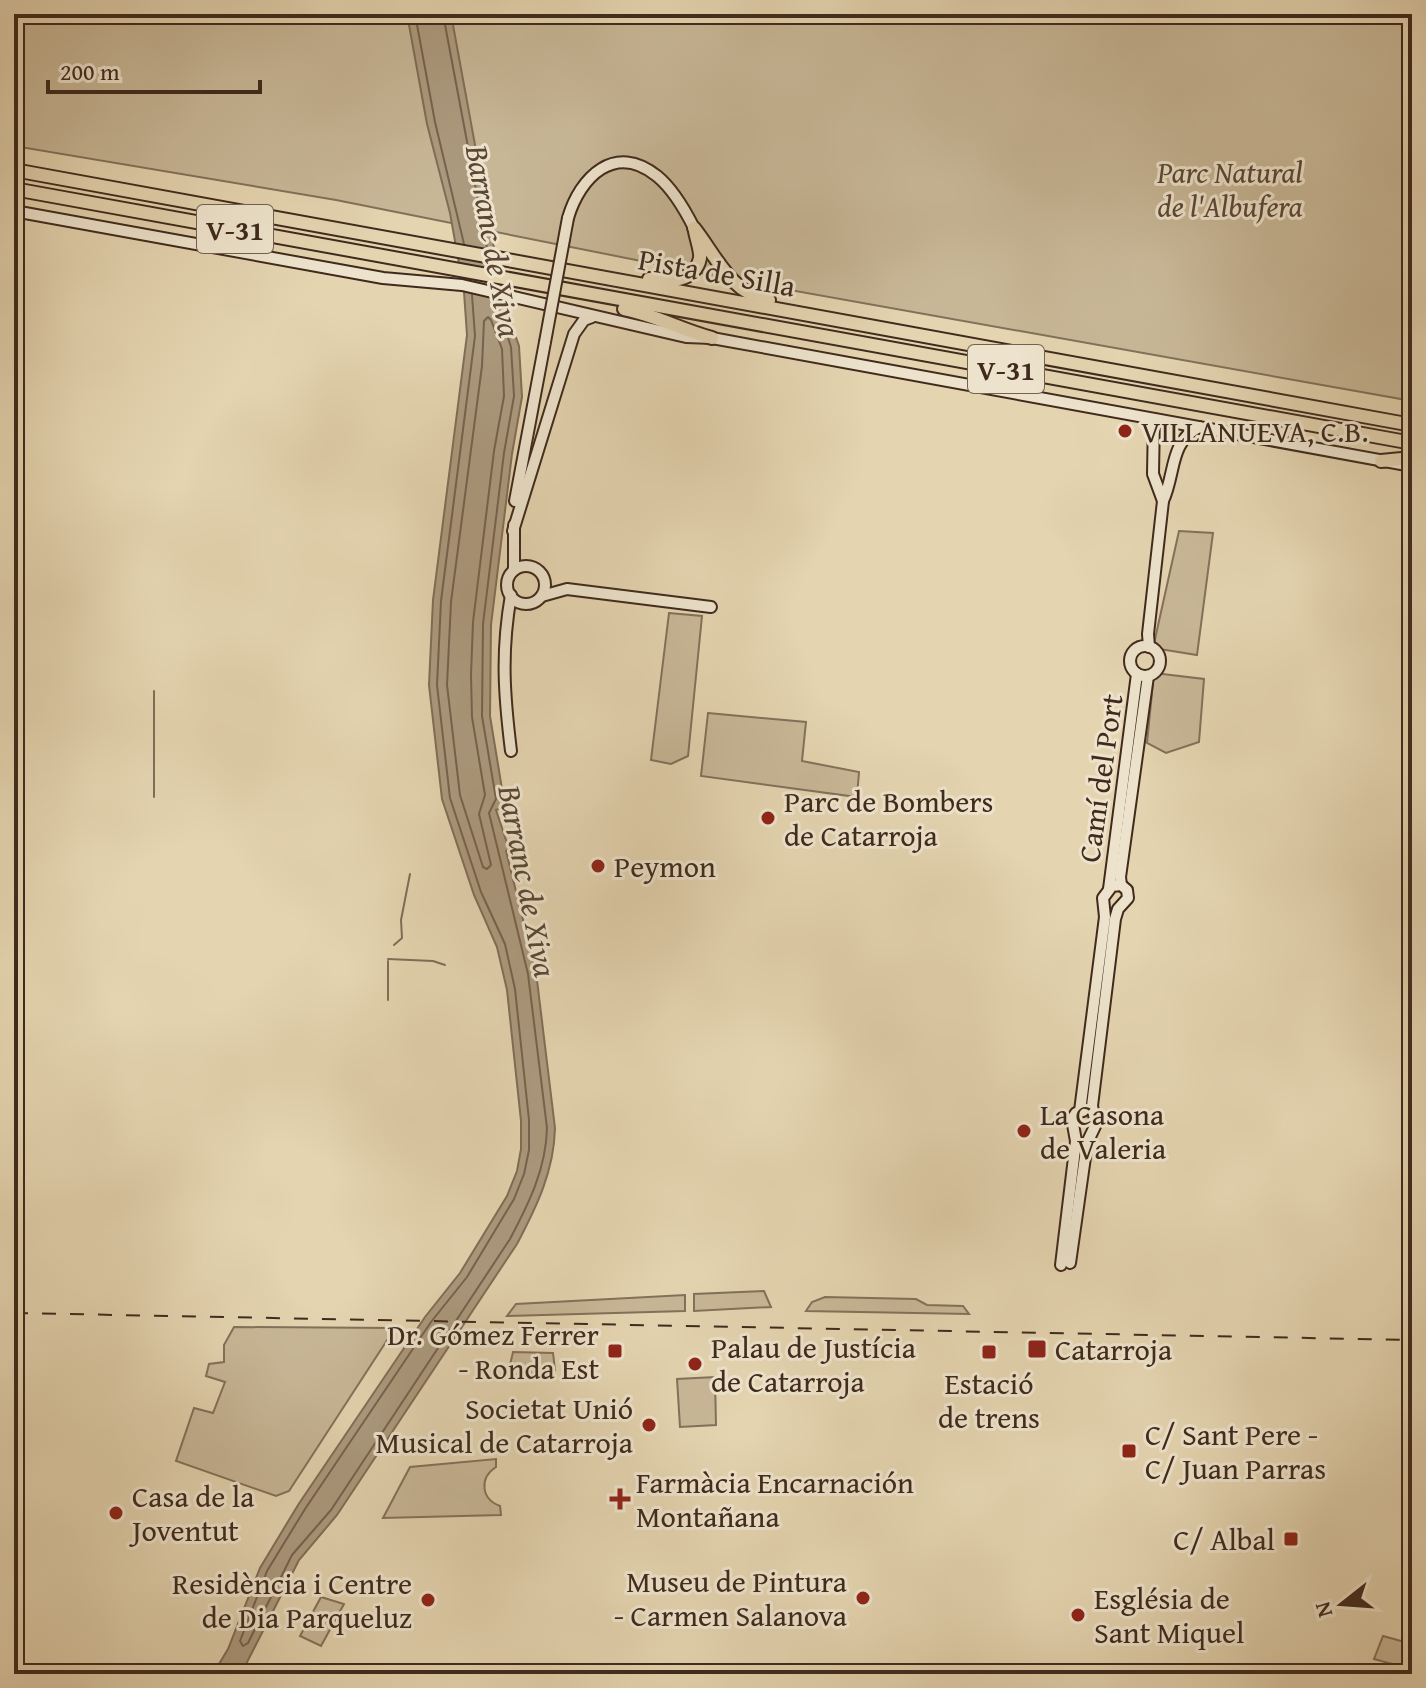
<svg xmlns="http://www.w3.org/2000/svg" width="1426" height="1688" viewBox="0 0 1426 1688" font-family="'Gentium Book Plus',serif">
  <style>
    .green { fill: #c8b797; stroke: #84705a; stroke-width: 2 }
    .water { fill: #ac9a7e; stroke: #816d57; stroke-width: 2 }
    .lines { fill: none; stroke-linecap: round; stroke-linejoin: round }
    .shore { stroke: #76624e; stroke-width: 2 }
    .stream { stroke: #816d57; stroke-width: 2 }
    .secondary-casing { stroke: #402a1d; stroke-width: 14 }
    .highway-casing { stroke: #402a1d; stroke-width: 16 }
    .secondary { stroke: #ede3cc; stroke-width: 10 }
    .highway { stroke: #e4d4b0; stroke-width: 12 }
    .rail { stroke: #402a1d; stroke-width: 2; stroke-dasharray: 14 14; stroke-linecap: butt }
    .secondary-bridge-casing { stroke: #402a1d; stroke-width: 14; stroke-linecap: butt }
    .secondary-bridge { stroke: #ede3cc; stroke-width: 10 }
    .poi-dot { fill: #8f2418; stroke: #ede3cc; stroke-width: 3 }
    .labels { text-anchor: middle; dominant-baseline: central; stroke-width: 6; stroke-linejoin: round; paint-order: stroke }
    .shield { fill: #ede3cc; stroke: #746252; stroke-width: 2 }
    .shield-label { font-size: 28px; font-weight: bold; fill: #402a1d }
    .park-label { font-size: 30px; font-style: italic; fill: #5b4635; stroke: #ede3cc }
    .street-label { font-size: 30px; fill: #402a1d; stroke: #ede3cc }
    .poi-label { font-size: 30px; fill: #402a1d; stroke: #ede3cc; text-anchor: start }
    .water-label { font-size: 32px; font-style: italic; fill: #5b4635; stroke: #ede3cc }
  </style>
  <rect width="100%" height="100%" fill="#e4d4b0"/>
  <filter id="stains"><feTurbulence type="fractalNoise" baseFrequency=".0025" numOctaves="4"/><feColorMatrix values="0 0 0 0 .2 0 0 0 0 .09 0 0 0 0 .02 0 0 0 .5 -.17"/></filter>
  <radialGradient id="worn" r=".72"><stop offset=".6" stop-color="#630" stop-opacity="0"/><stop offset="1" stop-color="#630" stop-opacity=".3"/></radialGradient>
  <!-- green -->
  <g class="green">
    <path d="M14,14H1412V401L751,283L336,200L14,146Z"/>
    <path d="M1179,531L1213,533L1197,655L1153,648Z"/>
    <path d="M669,613L702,616L688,756L671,764L651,760Z"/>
    <path d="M1154,673L1204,679L1199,742L1166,753L1147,743Z"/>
    <path d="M708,713L806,722L802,761L859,772L857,797L701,776Z"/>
    <path d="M764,1291L771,1307L694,1311V1294Z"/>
    <path d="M685,1295V1311L507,1316L516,1304Z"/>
    <path d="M825,1297L916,1299L927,1305L963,1306L969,1314L806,1311L812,1302Z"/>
    <path d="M234,1327L395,1328L289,1491L276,1496L176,1461L194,1408L213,1413L225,1382L206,1376L209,1364L224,1362V1345Z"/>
    <path d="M513,1352L553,1353L555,1370L500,1376L510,1365Z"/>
    <path d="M715,1377L716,1425L680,1427L677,1379Z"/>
    <path d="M496,1459V1467C479,1478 481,1499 500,1506L501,1515L383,1518L410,1467Z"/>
    <path d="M321,1597L344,1604L321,1646L300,1636Z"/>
    <path d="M1383,1636L1412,1644V1660L1407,1668L1374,1659Z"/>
  </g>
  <!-- water -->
  <path class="water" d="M407,14H451L504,303L519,346L522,397L512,454L491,625L490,716L505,807L496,810L509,849L506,851L536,972L555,1128C554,1171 537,1206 517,1244L337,1515L299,1560L241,1674H213L228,1649L260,1568L298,1505L425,1317L460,1273L507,1196L517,1171L521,1149V1121L507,990L497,947L474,895L442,799L429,685L433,600L467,335L464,292L450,213L427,124Z"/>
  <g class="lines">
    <!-- shore -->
    <g class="shore">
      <path d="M415,14L435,122L464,244"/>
      <path d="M443,14L487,248"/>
      <path d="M472,295L475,336L441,601L437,685L450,798L481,892L505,944L515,989L529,1120V1150L524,1174L514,1199L467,1277L431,1322L305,1509L267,1571L240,1641L243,1646L248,1643L292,1555L331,1510L510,1239C529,1203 546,1169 547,1128L528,974L489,813L496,799L482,716L483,624L504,453L514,396L511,347L496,300"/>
      <path d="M488,317L491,320L502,349L504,396L494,451L473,622L471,675L472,717L485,795L479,814L491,865L487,869L483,867L460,795L447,685L451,602L482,366L484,321Z"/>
    </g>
    <!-- stream -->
    <g class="stream">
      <path d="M154,691V797"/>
      <path d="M394,945L402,938L401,920L410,874"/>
      <path d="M388,959L433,961L445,965"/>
      <path d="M388,1000V961"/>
    </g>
    <defs>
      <g id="secondary">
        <path d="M14,211L383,278L462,285L686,337L712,338L1412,466"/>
        <path d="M568,218C580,177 615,142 657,176C673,189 685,210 694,228"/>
        <path d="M1154,419L1153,474L1163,501"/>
        <path d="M515,501L545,342"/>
        <path d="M514,525V570"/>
        <path d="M513,531L574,334L584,320L592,317"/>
        <circle cx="526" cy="585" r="19"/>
        <path d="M511,595C501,652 504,694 511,751"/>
        <path d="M542,596L567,589L711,607"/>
        <circle cx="1145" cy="661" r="15"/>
        <path d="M1149,647L1148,634L1163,501C1176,472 1169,443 1199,427"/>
        <path d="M1121,885L1120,877L1148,676"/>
        <path d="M1109,889L1137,674"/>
        <path d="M1070,1263L1087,1143L1096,1124L1092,1106L1115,919L1118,909L1128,898L1127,890L1121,885L1112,886L1103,898L1105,917L1080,1111"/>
        <path d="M1061,1265L1076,1141L1072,1119L1076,1113L1083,1111"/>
      </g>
      <g id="highway">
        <path d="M14,170L1412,425"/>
        <path d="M14,189L1412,443"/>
        <path d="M694,228C716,256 731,294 769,300"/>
        <path d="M649,279C667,282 695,283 700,258C701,251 696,238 695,231"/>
        <path d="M624,309C655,315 682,330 712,338"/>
        <path d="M1381,461L1412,458"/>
      </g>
    </defs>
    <!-- secondary casing -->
    <use href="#secondary" class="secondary-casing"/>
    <!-- highway casing -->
    <use href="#highway" class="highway-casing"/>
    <!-- secondary -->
    <use href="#secondary" class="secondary"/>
    <!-- highway -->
    <use href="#highway" class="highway"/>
    <!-- rail -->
    <path class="rail" d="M14,1313L1412,1340"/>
    <defs>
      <path id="secondary-bridge" d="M545,342L568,218"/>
    </defs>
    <!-- secondary-bridge casing -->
    <use href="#secondary-bridge" class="secondary-bridge-casing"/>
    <!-- secondary-bridge -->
    <use href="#secondary-bridge" class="secondary-bridge"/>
  </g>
  <!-- markers -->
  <g class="poi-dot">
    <circle cx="1125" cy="431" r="8"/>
    <circle cx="768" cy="818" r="8"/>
    <circle cx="598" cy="866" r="8"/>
    <circle cx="1024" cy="1131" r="8"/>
    <rect x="1027" y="1339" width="20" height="20" rx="4"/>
    <rect x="607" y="1343" width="16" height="16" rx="4"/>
    <rect x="981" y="1344" width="16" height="16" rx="4"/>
    <circle cx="695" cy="1364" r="8"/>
    <circle cx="649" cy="1425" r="8"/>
    <rect x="1121" y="1443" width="16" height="16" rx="4"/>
    <path d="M616 1487h8v8h8v8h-8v8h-8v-8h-8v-8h8z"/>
    <circle cx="116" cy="1513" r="8"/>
    <rect x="1283" y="1531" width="16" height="16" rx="4"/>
    <circle cx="863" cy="1598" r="8"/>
    <circle cx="428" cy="1600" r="8"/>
    <circle cx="1078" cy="1615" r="8"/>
  </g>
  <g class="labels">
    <!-- shield labels -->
    <g class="shield">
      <rect x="197" y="205" width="76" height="48" rx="6"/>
      <rect x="968" y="345" width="76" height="48" rx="6"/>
    </g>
    <g class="shield-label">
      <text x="235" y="229">V-31</text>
      <text x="1006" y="369">V-31</text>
    </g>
    <!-- park labels -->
    <g class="park-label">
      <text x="1230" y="172">Parc Natural<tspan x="1230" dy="34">de l'Albufera</tspan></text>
    </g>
    <!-- street labels -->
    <g class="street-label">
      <text transform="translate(717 272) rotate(10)">Pista de Silla</text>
      <text transform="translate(1100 778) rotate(-82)">Camí del Port</text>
    </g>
    <!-- poi labels -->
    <g class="poi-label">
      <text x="1141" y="431">VILLANUEVA, C.B.</text>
      <text x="784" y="801">Parc de Bombers<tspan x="784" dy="34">de Catarroja</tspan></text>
      <text x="614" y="866">Peymon</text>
      <text x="1040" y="1114">La Casona<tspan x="1040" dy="34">de Valeria</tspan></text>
      <text x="599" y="1334" text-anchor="end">Dr. Gómez Ferrer<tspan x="599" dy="34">- Ronda Est</tspan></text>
      <text x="711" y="1347">Palau de Justícia<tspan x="711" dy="34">de Catarroja</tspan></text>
      <text x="1055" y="1349">Catarroja</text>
      <text x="989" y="1383" text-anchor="middle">Estació<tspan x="989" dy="34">de trens</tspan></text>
      <text x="633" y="1408" text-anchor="end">Societat Unió<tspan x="633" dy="34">Musical de Catarroja</tspan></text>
      <text x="1145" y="1434">C/ Sant Pere -<tspan x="1145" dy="34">C/ Juan Parras</tspan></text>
      <text x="636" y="1482">Farmàcia Encarnación<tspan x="636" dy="34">Montañana</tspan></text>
      <text x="132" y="1496">Casa de la<tspan x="132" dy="34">Joventut</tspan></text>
      <text x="1275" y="1539" text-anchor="end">C/ Albal</text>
      <text x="847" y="1581" text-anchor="end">Museu de Pintura<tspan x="847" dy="34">- Carmen Salanova</tspan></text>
      <text x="412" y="1583" text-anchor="end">Residència i Centre<tspan x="412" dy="34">de Dia Parqueluz</tspan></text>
      <text x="1094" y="1598">Església de<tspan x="1094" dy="34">Sant Miquel</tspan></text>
    </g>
    <!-- water labels -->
    <g class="water-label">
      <text transform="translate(494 241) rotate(80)">Barranc de Xiva</text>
      <text transform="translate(528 881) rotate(79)">Barranc de Xiva</text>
    </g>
  </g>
  <!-- margin -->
  <rect width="1426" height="1688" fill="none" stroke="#e4d4b0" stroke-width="48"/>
  <rect x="16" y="16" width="1394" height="1656" fill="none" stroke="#402a1d" stroke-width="4"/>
  <rect x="24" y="24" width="1378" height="1640" fill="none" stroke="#402a1d" stroke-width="2"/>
  <!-- north arrow -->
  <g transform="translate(1342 1604) rotate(253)" stroke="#ede3cc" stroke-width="6" paint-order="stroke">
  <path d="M0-6L14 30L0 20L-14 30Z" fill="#402a1d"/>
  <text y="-12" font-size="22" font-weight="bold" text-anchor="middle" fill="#402a1d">N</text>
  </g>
  <!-- scale -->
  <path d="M48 80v12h212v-12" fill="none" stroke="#402a1d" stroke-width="4"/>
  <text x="60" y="80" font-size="24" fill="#402a1d" stroke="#ede3cc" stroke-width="6" paint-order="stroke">200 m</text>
  <rect width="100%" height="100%" filter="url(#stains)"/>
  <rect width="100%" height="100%" fill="url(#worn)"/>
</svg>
